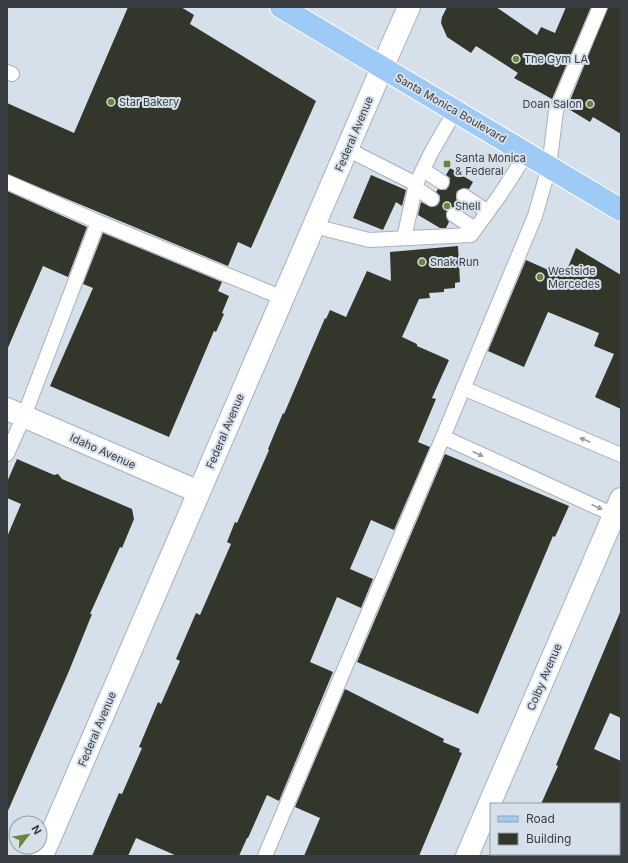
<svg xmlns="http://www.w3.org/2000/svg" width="628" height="863" viewBox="0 0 628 863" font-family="Inter,sans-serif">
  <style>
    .building { fill: #32362b }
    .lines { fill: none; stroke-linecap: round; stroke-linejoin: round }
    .service-casing { stroke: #a8b1bc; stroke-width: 16 }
    .minor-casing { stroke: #a8b1bc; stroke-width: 24 }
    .tertiary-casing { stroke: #a8b1bc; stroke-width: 24 }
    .primary-casing { stroke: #fff; stroke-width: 24 }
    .service { stroke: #fff; stroke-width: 14 }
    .minor { stroke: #fff; stroke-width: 22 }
    .tertiary { stroke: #fff; stroke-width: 22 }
    .primary { stroke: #9ecaf6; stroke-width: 22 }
    .oneway { fill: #9c9ea0 }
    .poi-dot { fill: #6d8335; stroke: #d6e0eb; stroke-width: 1.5 }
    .labels { text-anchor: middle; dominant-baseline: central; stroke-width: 4; stroke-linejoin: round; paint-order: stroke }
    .poi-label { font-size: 11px; fill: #393d41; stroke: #d6e0eb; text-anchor: start }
    .street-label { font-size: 11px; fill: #393d41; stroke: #d6e0eb }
  </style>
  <rect width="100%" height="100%" fill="#d6e0eb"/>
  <!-- building -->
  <g class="building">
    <path d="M128,7H181L194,15L190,24L316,101L251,248L238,242L228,266L7,174V103L74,133Z"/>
    <path d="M447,7H496L537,35L541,27L555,33L566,7H591L552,99L514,78L518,73L476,46L471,53L447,37L441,23L442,17Z"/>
    <path d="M608,7H621V134L593,117L590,122L567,108Z"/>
    <path d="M450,168L473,182L469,189L464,188L457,191L456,195V199L460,204L458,208L451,207L447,210L446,215L447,219L449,222L446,228H440L418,215L421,202L431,207L436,206L439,203L440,196L436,192L438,189L446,190L449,186L450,178L446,175Z"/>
    <path d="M371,175L406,190L402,206L396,202L383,230L353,218Z"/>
    <path d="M7,191L87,227L68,277L43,266L7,350Z"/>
    <path d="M103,233L222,282L218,291L229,296L222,313L224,314L216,332L214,331L169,437L50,386L93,288L83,284Z"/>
    <path d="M458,246L460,282L455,283V288L444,289V292L429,293L430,298L419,299L402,337L417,344V346L449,360L432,398L436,399L418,442L430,447L394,530L371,520L350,569L373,579L361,608L337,597L310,662L333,672L279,801L267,795L248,838H247L239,856H177L136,838L128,856H92L119,793L122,794L142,748L139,747L158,702L161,704L180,661L176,659L196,613L200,615L231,544L227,542L235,522L237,523L269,450L268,449L283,413L284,414L325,318L326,319L330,310L346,317L367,271L391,281L390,252Z"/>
    <path d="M576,248L621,275V409L595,397L614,354L594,346L599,333L548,312L524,367L488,351L526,260L564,277Z"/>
    <path d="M445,454L569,506L555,537L553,536L478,714L357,662Z"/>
    <path d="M17,459L54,475L58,474L62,479L132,509L134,519L122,548L120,547L90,614H92L69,671L7,813V537L21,504L7,498V482Z"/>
    <path d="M621,610V718L610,713L594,749L621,761V804H541L558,766L556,765Z"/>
    <path d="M345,689L444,739L443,742L460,749L459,752L462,753L419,856H304L320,818L295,807Z"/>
  </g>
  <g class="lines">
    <defs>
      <g id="service">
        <path d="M7,72L12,74"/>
        <path d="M347,149L416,184L431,153L455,111"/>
        <path d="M423,170L442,182"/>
        <path d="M7,182L98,222L283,298"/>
        <path d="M416,188L432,199"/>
        <path d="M464,196L488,212"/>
        <path d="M454,215L475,229"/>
        <path d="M314,226L369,240L471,235L500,195L527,153"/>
        <path d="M404,238L416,184"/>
        <path d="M463,388L621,455"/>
        <path d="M443,437L614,515"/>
        <path d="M7,454L24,416L98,222"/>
        <path d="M265,856L443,437L535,216L549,167L556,111L600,7"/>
      </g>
      <g id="minor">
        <path d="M7,409L199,492"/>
        <path d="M42,856L382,68"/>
        <path d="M467,856L621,499"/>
      </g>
      <path id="tertiary" d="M382,68L409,7"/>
      <path id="primary" d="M281,7L621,210"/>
    </defs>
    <!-- service casing -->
    <use href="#service" class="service-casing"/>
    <!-- minor casing -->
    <use href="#minor" class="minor-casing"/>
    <!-- tertiary casing -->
    <use href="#tertiary" class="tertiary-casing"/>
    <!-- primary casing -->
    <use href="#primary" class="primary-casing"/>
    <!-- service -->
    <use href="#service" class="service"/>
    <!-- minor -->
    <use href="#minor" class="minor"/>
    <!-- tertiary -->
    <use href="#tertiary" class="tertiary"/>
    <!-- primary -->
    <use href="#primary" class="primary"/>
  </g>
  <!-- one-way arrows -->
  <defs><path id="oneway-solid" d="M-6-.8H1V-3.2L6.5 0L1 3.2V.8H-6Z"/></defs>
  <g class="oneway">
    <use href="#oneway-solid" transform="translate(585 440) rotate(-157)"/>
    <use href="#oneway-solid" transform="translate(478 454) rotate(24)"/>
    <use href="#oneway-solid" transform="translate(597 507) rotate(24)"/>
  </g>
  <!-- markers -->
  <g class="poi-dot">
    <circle cx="516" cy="59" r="4"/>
    <circle cx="111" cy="102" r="4"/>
    <circle cx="590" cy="104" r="4"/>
    <rect x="443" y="160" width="8" height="8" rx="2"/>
    <circle cx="447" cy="206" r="4"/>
    <circle cx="422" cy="262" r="4"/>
    <circle cx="540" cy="277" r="4"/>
  </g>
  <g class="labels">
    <!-- poi labels -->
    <g class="poi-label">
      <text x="524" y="59">The Gym LA</text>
      <text x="119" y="102">Star Bakery</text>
      <text x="582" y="104" text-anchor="end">Doan Salon</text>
      <text x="455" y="158">Santa Monica<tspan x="455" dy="13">&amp; Federal</tspan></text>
      <text x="455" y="206">Shell</text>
      <text x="430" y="262">Snak Run</text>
      <text x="548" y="271">Westside<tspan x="548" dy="13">Mercedes</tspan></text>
    </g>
    <!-- street labels -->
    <g class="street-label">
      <text transform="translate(451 108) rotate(30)">Santa Monica Boulevard</text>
      <text transform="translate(354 134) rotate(-67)">Federal Avenue</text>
      <text transform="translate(225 431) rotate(-67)">Federal Avenue</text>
      <text transform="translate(103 451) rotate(24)">Idaho Avenue</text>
      <text transform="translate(544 677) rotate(-67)">Colby Avenue</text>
      <text transform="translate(97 729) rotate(-67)">Federal Avenue</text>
    </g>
  </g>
  <!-- border -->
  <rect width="628" height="863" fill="none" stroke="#393d41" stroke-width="16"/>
  <!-- legend -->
  <rect x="490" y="803" width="130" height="52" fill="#d6e0eb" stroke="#979fa7"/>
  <rect x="498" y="816" width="20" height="6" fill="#9ecaf6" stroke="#979fa7"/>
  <text x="526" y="823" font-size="12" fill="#393d41">Road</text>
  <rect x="498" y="833" width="20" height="12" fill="#32362b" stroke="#979fa7"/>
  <text x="526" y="843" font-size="12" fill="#393d41">Building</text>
  <!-- north arrow -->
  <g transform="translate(28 835) rotate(59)"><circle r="19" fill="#d6e0eb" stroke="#979fa7"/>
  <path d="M0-3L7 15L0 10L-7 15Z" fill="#6d8335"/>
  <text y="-6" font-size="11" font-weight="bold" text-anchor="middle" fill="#393d41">N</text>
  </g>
</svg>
